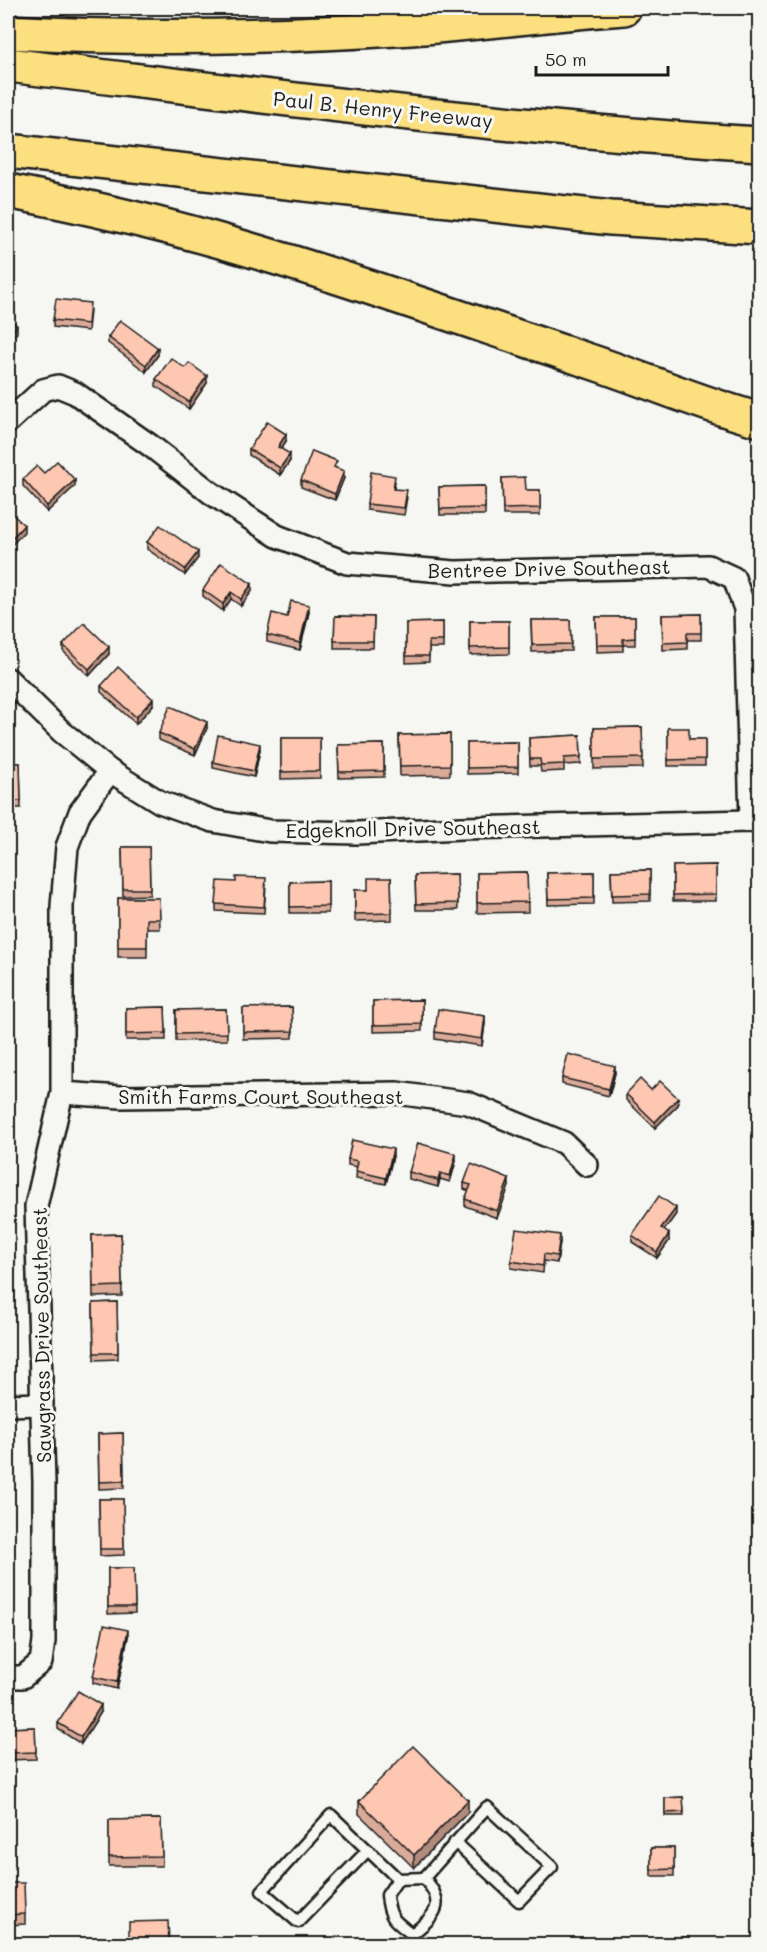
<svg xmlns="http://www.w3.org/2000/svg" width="767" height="1952" viewBox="0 0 767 1952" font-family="Mali,sans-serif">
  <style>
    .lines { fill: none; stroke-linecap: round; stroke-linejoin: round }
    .service-casing { stroke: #1c1c1c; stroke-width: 15 }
    .minor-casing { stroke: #1c1c1c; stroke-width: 26 }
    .motorway-casing { stroke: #1c1c1c; stroke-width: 38 }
    .service { stroke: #f6f6f2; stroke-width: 10 }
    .minor { stroke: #f6f6f2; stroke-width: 21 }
    .motorway { stroke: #fce080; stroke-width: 33 }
    .wall { fill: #daab98; stroke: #1c1c1c; stroke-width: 1.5 }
    .shaded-wall { fill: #b28b7c; stroke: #1c1c1c; stroke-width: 1.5 }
    .building { fill: #fec7b1; stroke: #1c1c1c; stroke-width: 1.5 }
    .labels { text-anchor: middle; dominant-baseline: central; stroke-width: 6; stroke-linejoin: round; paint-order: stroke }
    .street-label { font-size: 20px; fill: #1c1c1c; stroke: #f6f6f2 }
  </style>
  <rect width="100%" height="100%" fill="#f6f6f2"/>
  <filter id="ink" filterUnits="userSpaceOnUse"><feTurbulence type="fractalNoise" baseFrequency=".0167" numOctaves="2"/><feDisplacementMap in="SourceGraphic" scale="12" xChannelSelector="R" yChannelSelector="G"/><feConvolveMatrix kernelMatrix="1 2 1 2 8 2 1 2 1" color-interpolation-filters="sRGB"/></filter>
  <g filter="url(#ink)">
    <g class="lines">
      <defs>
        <g id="service">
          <path d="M368,1850L298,1922L262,1891L331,1815L398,1879L387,1895C389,1918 394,1921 412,1934"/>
          <path d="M398,1879L424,1878"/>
          <path d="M413,1944L412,1934C436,1915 447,1904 424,1878L487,1807L552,1867L519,1901L455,1842"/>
        </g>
        <g id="minor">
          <path d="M8,422L43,390L58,386L75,393L151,446L211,493L277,536L347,563L455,572L708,566L734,578L745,609L751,821"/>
          <path d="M8,679L62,732L110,771L160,802L213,821L270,831L357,833L462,828L751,821L760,822"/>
          <path d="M62,1093L121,1097L397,1093L468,1103L564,1143L587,1165"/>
          <path d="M8,1405L42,1404"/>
          <path d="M8,1677H23L41,1662L44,1641V1482L36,1206L62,1093V906L67,847L80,812L110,771"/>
        </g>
        <g id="motorway">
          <path d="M8,32C142,40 277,37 411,28C482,23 553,13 624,8"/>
          <path d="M8,65C258,95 508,129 760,144"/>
          <path d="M8,151L611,218L760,227"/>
          <path d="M8,191C79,205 150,221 220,241C342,276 463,319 583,359C642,378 700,404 760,420"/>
        </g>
      </defs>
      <!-- service casing -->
      <use href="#service" class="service-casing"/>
      <!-- minor casing -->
      <use href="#minor" class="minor-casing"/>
      <!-- motorway casing -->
      <use href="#motorway" class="motorway-casing"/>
      <!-- service -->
      <use href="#service" class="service"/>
      <!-- minor -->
      <use href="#minor" class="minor"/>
      <!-- motorway -->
      <use href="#motorway" class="motorway"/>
    </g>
    <!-- wall -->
    <g class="wall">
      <path d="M90,310L88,331L53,327V320Z"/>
      <path d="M108,337L158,355L146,372L108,343Z"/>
      <path d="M156,379L207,383L189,409L156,386Z"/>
      <path d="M286,441L281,449L290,461L280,475L249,455V449Z"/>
      <path d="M44,473L75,486L47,512L23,486V479Z"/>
      <path d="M344,478L335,500L301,487V480Z"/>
      <path d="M502,478L526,490H540V515H503Z"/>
      <path d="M395,482L394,489L407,497L404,515L367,510V504Z"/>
      <path d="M485,486V515H440L439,487Z"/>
      <path d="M147,542L198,558L185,575L147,549Z"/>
      <path d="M203,590L252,591L241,606L231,599L223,611L203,596Z"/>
      <path d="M309,612L300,650L267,642V635L287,617Z"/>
      <path d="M701,614V640H687V649L663,650L662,615Z"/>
      <path d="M335,616L374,617L373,648H334Z"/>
      <path d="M596,617H635V645H623V651L597,652Z"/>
      <path d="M531,620H570L571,651L532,652Z"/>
      <path d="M470,621H509V654L470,655Z"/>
      <path d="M443,622V648H429V662L406,663V623Z"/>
      <path d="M63,645L109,654L89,676L63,651Z"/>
      <path d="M101,686L153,705L136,724L101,692Z"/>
      <path d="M642,727L643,768L594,769V728Z"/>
      <path d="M207,728L195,755L159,740V733Z"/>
      <path d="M668,728L689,739H705V766H668Z"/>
      <path d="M450,734V775L400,776L399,735Z"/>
      <path d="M580,735L581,764L564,765V771L541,772L540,766H530L529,738Z"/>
      <path d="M281,738H320V778L281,779Z"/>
      <path d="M518,742V773L467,774V743Z"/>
      <path d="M384,744V777L339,778L338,745Z"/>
      <path d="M260,750L254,777L213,768V762Z"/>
      <path d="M8,763H20L21,808H8Z"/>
      <path d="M8,839H9L10,898H8Z"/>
      <path d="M122,847H149L150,895L123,896Z"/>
      <path d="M716,865V901H673V866Z"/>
      <path d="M650,870V901L612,902L611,871Z"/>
      <path d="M527,872L528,912L477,913V873Z"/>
      <path d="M594,872V904L548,905L547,873Z"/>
      <path d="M457,874L458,910H416L415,875Z"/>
      <path d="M391,878L392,920L355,921V890H368Z"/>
      <path d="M328,881V913H290V882Z"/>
      <path d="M266,885L264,913L216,911V904Z"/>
      <path d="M118,898H159L160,929H147V957H118Z"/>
      <path d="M8,919H10L9,963H8Z"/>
      <path d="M422,1000V1031L373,1032V1001Z"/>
      <path d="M165,1007L166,1040H126V1008Z"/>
      <path d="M292,1007L293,1038L243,1039V1008Z"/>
      <path d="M226,1009L227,1040L176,1041V1010Z"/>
      <path d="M485,1023L482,1046L435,1039V1032Z"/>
      <path d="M615,1073L609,1096L562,1084V1078Z"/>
      <path d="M651,1090L678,1105L655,1128L626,1100V1094Z"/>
      <path d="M393,1156L386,1184L356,1178L357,1167L348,1165V1159Z"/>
      <path d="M456,1161L450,1182L440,1179L438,1187L409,1179V1172Z"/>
      <path d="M464,1183L509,1186L497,1218L465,1206V1199L469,1191L464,1189Z"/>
      <path d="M676,1214L664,1230L669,1241L657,1258L632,1242V1235Z"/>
      <path d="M121,1234L122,1296L93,1297L92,1235Z"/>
      <path d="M560,1242L557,1263L544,1261L543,1273L511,1268V1261Z"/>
      <path d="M117,1302L118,1359L94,1360L93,1303Z"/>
      <path d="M123,1433L124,1488L99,1489L98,1434Z"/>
      <path d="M99,1499H123L124,1555L100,1556Z"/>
      <path d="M108,1568H134L135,1613L108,1614Z"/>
      <path d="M128,1637L117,1689L93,1683V1677Z"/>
      <path d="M101,1712L81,1744L58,1729V1723Z"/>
      <path d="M35,1727L36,1759L8,1760V1728Z"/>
      <path d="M683,1797L684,1816H665V1798Z"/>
      <path d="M359,1801L468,1812L414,1868L359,1814Z"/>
      <path d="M161,1819L162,1866H109V1820Z"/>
      <rect x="651" y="1848" width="23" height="28"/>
      <path d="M8,1883L25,1914V1924L8,1925Z"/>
    </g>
    <!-- shaded-wall -->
    <g class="shaded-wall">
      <path d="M17,326V333L8,341V334Z"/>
      <path d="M10,342V349L8,351V344Z"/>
      <path d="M158,348V355L146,372V365Z"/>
      <path d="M207,376V383L189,409V402Z"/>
      <path d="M286,434V441L278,454V447Z"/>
      <path d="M290,454V461L280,475V468Z"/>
      <path d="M344,471V478L335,500V494Z"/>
      <path d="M75,480V486L47,512V506Z"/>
      <path d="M24,525V532L8,549V542Z"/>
      <path d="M198,552V558L185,575V569Z"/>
      <path d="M252,584V591L241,606V599Z"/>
      <path d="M231,592V599L223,611V604Z"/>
      <path d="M309,605V612L300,650V643Z"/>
      <path d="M109,647V654L89,676V669Z"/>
      <path d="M153,699V705L136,724V717Z"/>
      <path d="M207,722V728L195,755V749Z"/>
      <path d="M260,744V750L254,777V771Z"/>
      <path d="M485,1016V1023L482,1046V1039Z"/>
      <path d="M615,1066V1073L609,1096V1089Z"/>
      <path d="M678,1098V1105L655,1128V1122Z"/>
      <path d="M393,1149V1156L386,1184V1178Z"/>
      <path d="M456,1154V1161L450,1182V1176Z"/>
      <path d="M440,1173V1179L438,1187V1180Z"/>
      <path d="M509,1179V1186L497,1218V1211Z"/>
      <path d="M676,1208V1214L661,1235V1228Z"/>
      <path d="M669,1234V1241L657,1258V1252Z"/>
      <path d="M560,1235V1242L557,1263V1256Z"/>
      <path d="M128,1630V1637L117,1689V1682Z"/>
      <path d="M101,1705V1712L81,1744V1737Z"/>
      <path d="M468,1800V1812L414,1868V1855Z"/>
    </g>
    <!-- building -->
    <g class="building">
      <path d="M56,299L90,303L88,324L53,320Z"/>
      <path d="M8,315L17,326L8,334Z"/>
      <path d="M120,320L158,348L146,365L108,337Z"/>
      <path d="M171,358L185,368L189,363L207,376L189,402L156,379Z"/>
      <path d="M267,422L286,434L278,447L290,454L280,468L249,449Z"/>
      <path d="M312,451L337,461L334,467L344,471L335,494L301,480Z"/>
      <path d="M57,461L75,480L47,506L23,479L37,466L44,473Z"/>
      <path d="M371,472L395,476L393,489L407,490L404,508L367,504Z"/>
      <path d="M525,477L526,490H540V508L503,509L502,478Z"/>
      <path d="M485,486V508L440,509L439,487Z"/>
      <path d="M8,510L24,525L8,542Z"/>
      <path d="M160,525L198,552L185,569L147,542Z"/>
      <path d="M221,563L252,584L241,599L231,592L223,604L203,590Z"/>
      <path d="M291,601L309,605L300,643L267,635L272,613L287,617Z"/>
      <path d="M701,614V633H687V642L663,643L662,615Z"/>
      <path d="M335,616L374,617L373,641H334Z"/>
      <path d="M596,617H635V638L623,639V645H597Z"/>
      <path d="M531,620H570L571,644L532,645Z"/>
      <path d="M470,621H509V647L470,648Z"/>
      <path d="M443,622V641H429V656H406V623Z"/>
      <path d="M84,623L109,647L89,669L63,645Z"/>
      <path d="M118,667L153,699L136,717L101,686Z"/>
      <path d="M170,706L207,722L195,749L159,733Z"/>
      <path d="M642,727L643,758L594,759V728Z"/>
      <path d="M668,728H689V739H705V759L668,760Z"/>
      <path d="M450,734V765L400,766L399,735Z"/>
      <path d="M218,735L260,744L254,771L213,762Z"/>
      <path d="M580,735L581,757L564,758V764L541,765L540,759H530L529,738Z"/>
      <path d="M281,738H320V771L281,772Z"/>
      <path d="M518,742V767L467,768V743Z"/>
      <path d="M384,744V771L339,772L338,745Z"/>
      <path d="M8,763H20L21,801H8Z"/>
      <path d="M8,839H9L10,889H8Z"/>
      <path d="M122,847H149L150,889H123Z"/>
      <path d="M716,865V894L673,895V866Z"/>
      <path d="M650,870V894L612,895L611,871Z"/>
      <path d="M527,872L528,902L477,903V873Z"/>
      <path d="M594,872V898L548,899L547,873Z"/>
      <path d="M457,874L458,903L416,904L415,875Z"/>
      <path d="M236,877L266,878L264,907L216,904L218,881L236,882Z"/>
      <path d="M368,878H391L392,913L355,914V890H368Z"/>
      <path d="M328,881V906L290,907V882Z"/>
      <path d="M118,898H159L160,919H147V947H118Z"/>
      <path d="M8,919H10L9,953H8Z"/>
      <path d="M422,1000V1024L373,1025V1001Z"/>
      <path d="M165,1007L166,1033L126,1034V1008Z"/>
      <path d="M292,1007L293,1031L243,1032V1008Z"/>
      <path d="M226,1009L227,1033L176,1034V1010Z"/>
      <path d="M438,1009L485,1016L482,1039L435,1032Z"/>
      <path d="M568,1054L615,1066L609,1089L562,1078Z"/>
      <path d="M640,1079L651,1090L660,1081L678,1098L655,1122L626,1094Z"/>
      <path d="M352,1140L393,1149L386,1178L356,1171L358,1161L348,1159Z"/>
      <path d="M418,1143L456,1154L450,1176L440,1173L438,1180L409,1172Z"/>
      <path d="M471,1164L509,1179L497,1211L465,1199L471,1185L464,1183Z"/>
      <path d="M659,1196L676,1208L661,1228L669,1234L657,1252L632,1235Z"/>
      <path d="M516,1229L560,1235L557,1256L544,1254L543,1266L511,1261Z"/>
      <path d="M121,1234L122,1286L93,1287L92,1235Z"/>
      <path d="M117,1302L118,1353H94L93,1303Z"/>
      <path d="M123,1433L124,1481L99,1482L98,1434Z"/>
      <path d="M99,1499H123L124,1549H100Z"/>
      <path d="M108,1568H134L135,1607H108Z"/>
      <path d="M104,1625L128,1630L117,1682L93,1677Z"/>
      <path d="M78,1691L101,1705L81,1737L58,1723Z"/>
      <path d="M35,1727L36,1752L8,1753V1728Z"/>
      <path d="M413,1746L468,1800L414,1855L359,1801Z"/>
      <path d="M683,1797L684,1812L665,1813V1798Z"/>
      <path d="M161,1819L162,1856L109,1857V1820Z"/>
      <path d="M651,1848H674V1869L651,1870Z"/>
      <path d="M8,1883H24L25,1914L8,1915Z"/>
      <path d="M168,1921L169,1944H129V1922Z"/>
      <path d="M688,1937V1944H664V1938Z"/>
    </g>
  </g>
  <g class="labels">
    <!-- street labels -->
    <g class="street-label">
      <text transform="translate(383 109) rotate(6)">Paul B. Henry Freeway</text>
      <text transform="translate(549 568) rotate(-1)">Bentree Drive Southeast</text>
      <text transform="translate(413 828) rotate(-1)">Edgeknoll Drive Southeast</text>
      <text x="261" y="1096">Smith Farms Court Southeast</text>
      <text transform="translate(41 1335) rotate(-91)">Sawgrass Drive Southeast</text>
    </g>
  </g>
  <!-- margin -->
  <rect width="767" height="1952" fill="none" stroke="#f6f6f2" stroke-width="30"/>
  <rect x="15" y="15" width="737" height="1922" fill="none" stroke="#1c1c1c" stroke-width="2" filter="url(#ink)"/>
  <!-- scale -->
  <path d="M536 66v9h132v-9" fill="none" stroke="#1c1c1c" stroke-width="3"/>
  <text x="545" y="66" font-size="18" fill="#1c1c1c" stroke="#f6f6f2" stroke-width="4.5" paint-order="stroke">50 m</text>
</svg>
